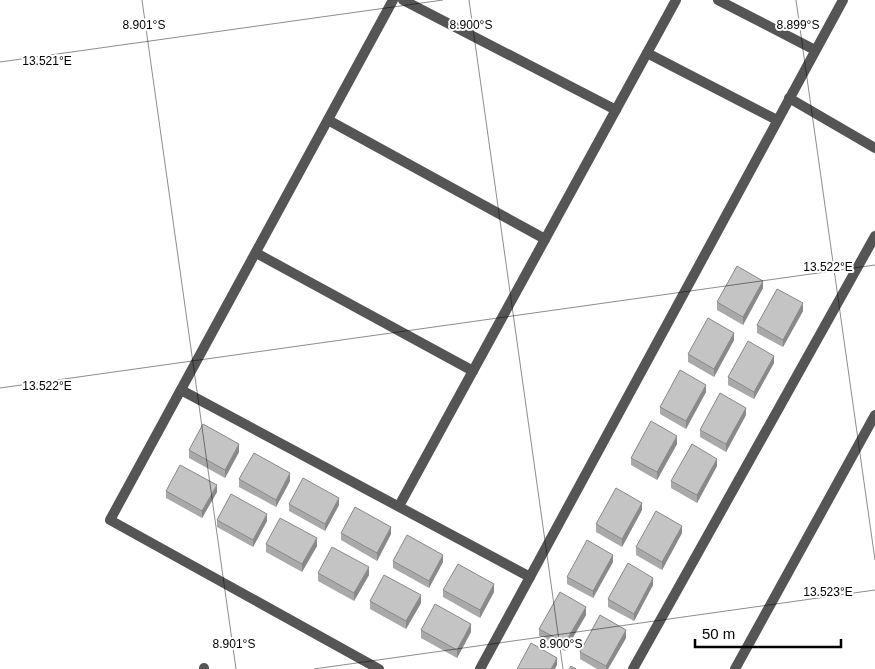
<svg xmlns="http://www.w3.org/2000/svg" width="875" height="669" viewBox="0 0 875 669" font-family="Arial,sans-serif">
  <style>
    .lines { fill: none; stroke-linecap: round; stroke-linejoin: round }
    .street { stroke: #555; stroke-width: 10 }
    .wall { fill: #a9a9a9 }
    .shaded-wall { fill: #898989 }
    .building { fill: #c4c4c4; stroke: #898989 }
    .ticks { fill: none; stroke: #000; stroke-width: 1; stroke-opacity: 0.45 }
    .ticks-label { font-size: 12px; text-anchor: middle; fill: #000; stroke: #fff; stroke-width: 4; stroke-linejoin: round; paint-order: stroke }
  </style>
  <rect width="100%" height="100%" fill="#fff"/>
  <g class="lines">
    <!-- street -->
    <g class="street">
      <path d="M403,0L616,110"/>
      <path d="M718,0L815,50"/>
      <path d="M647,53L777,120"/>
      <path d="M789,98L875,148"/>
      <path d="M328,120L545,239"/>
      <path d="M256,253L473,371"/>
      <path d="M181,390L530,577"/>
      <path d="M399,506L676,0"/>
      <path d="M204,669V668"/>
      <path d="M379,669L110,520L393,0"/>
      <path d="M480,669L843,0"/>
      <path d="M633,669L875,236"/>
      <path d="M735,669L875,415"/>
    </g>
  </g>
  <!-- wall -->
  <g class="wall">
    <path d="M763,288L743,325L717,310V302Z"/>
    <path d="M803,311L783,347L757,333V325Z"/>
    <path d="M734,340L714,377L688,362V354Z"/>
    <path d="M774,363L754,399L728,385V377Z"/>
    <path d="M706,392L686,429L660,414V407Z"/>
    <path d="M746,415L726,452L700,437V430Z"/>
    <path d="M677,444L657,480L631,465V458Z"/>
    <path d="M189,450L239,452L225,478L189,458Z"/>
    <path d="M717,466L697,503L671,488V481Z"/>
    <path d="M239,479L290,481L276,507L239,487Z"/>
    <path d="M166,491L217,492L202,518L166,498Z"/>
    <path d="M289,504L339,505L325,531L289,511Z"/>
    <path d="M642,510L622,547L596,532V524Z"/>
    <path d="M217,520L267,521L253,547L217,527Z"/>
    <path d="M341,533L391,534L377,561L341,540Z"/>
    <path d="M682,533L662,570L636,555V547Z"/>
    <path d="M266,544L317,546L302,572L266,552Z"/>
    <path d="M393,561L443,562L429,588L393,568Z"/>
    <path d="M613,562L593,598L567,584V577Z"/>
    <path d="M318,573L369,575L354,601L318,581Z"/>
    <path d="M653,585L634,621L608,607V599Z"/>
    <path d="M443,590L494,592L480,618L443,597Z"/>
    <path d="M370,601L421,603L406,629L370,609Z"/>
    <path d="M586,615L565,651L539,636V629Z"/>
    <path d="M421,630L471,632L457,658L421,638Z"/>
    <path d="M626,638L608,669H597L580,659V652Z"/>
  </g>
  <!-- shaded-wall -->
  <g class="shaded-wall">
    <path d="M763,281V288L743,325V317Z"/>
    <path d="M803,303V311L783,347V340Z"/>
    <path d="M734,333V340L714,377V369Z"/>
    <path d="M774,356V363L754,399V392Z"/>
    <path d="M706,385V392L686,429V421Z"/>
    <path d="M746,408V415L726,452V444Z"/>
    <path d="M677,436V444L657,480V472Z"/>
    <path d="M239,444V452L225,478V470Z"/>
    <path d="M717,459V466L697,503V495Z"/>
    <path d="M290,473V481L276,507V500Z"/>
    <path d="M217,485V492L202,518V511Z"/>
    <path d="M339,498V505L325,531V524Z"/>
    <path d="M642,503V510L622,547V539Z"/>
    <path d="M267,514V521L253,547V540Z"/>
    <path d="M682,526V533L662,570V562Z"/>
    <path d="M391,527V534L377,561V553Z"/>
    <path d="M317,538V546L302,572V564Z"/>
    <path d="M443,555V562L429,588V581Z"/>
    <path d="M613,555V562L593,598V591Z"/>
    <path d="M369,567V575L354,601V593Z"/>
    <path d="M653,578V585L634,621V614Z"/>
    <path d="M494,584V592L480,618V610Z"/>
    <path d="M421,595V603L406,629V621Z"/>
    <path d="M586,607V615L565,651V643Z"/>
    <path d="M471,624V632L457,658V650Z"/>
    <path d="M626,630V638L608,669H606V666Z"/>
    <path d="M557,658V665L555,669H551Z"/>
  </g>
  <!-- building -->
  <g class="building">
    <path d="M737,266L763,281L743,317L717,302Z"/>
    <path d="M777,289L803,303L783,340L757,325Z"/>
    <path d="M708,318L734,333L714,369L688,354Z"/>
    <path d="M748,341L774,356L754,392L728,377Z"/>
    <path d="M680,370L706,385L686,421L660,407Z"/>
    <path d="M720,393L746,408L726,444L700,430Z"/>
    <path d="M651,421L677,436L657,472L631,458Z"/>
    <path d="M203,424L239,444L225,470L189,450Z"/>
    <path d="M692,444L717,459L697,495L671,481Z"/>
    <path d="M254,453L290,473L276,500L239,479Z"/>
    <path d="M180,465L217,485L202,511L166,491Z"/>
    <path d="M303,478L339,498L325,524L289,504Z"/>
    <path d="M616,488L642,503L622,539L596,524Z"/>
    <path d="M231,494L267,514L253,540L217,520Z"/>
    <path d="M355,507L391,527L377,553L341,533Z"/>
    <path d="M656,511L682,526L662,562L636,547Z"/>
    <path d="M280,518L317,538L302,564L266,544Z"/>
    <path d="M407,535L443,555L429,581L393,561Z"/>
    <path d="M587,540L613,555L593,591L567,577Z"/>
    <path d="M332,547L369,567L354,593L318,573Z"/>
    <path d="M628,563L653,578L634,614L608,599Z"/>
    <path d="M458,564L494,584L480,610L443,590Z"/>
    <path d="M384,575L421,595L406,621L370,601Z"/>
    <path d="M560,592L586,607L565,643L539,629Z"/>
    <path d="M435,604L471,624L457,650L421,630Z"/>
    <path d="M600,615L626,630L606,666L580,652Z"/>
    <path d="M531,643L557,658L551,669H517Z"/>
    <path d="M571,666L576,669H569Z"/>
  </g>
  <!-- ticks -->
  <path class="ticks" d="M142,0L236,669M469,0L563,669M796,0L875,560M0,62L443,0M0,388L875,265M314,669L875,590"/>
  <g class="ticks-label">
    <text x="144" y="29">8.901°S</text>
    <text x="471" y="29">8.900°S</text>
    <text x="798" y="29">8.899°S</text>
    <text x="47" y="65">13.521°E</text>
    <text x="828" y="271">13.522°E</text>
    <text x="47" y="390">13.522°E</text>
    <text x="828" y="596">13.523°E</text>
    <text x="234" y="648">8.901°S</text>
    <text x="561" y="648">8.900°S</text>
  </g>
  <!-- scale -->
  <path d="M695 639v8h146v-8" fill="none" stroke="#000000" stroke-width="2.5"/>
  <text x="702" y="639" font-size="15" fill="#000000" stroke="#ffffff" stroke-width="4" paint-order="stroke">50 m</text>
</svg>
